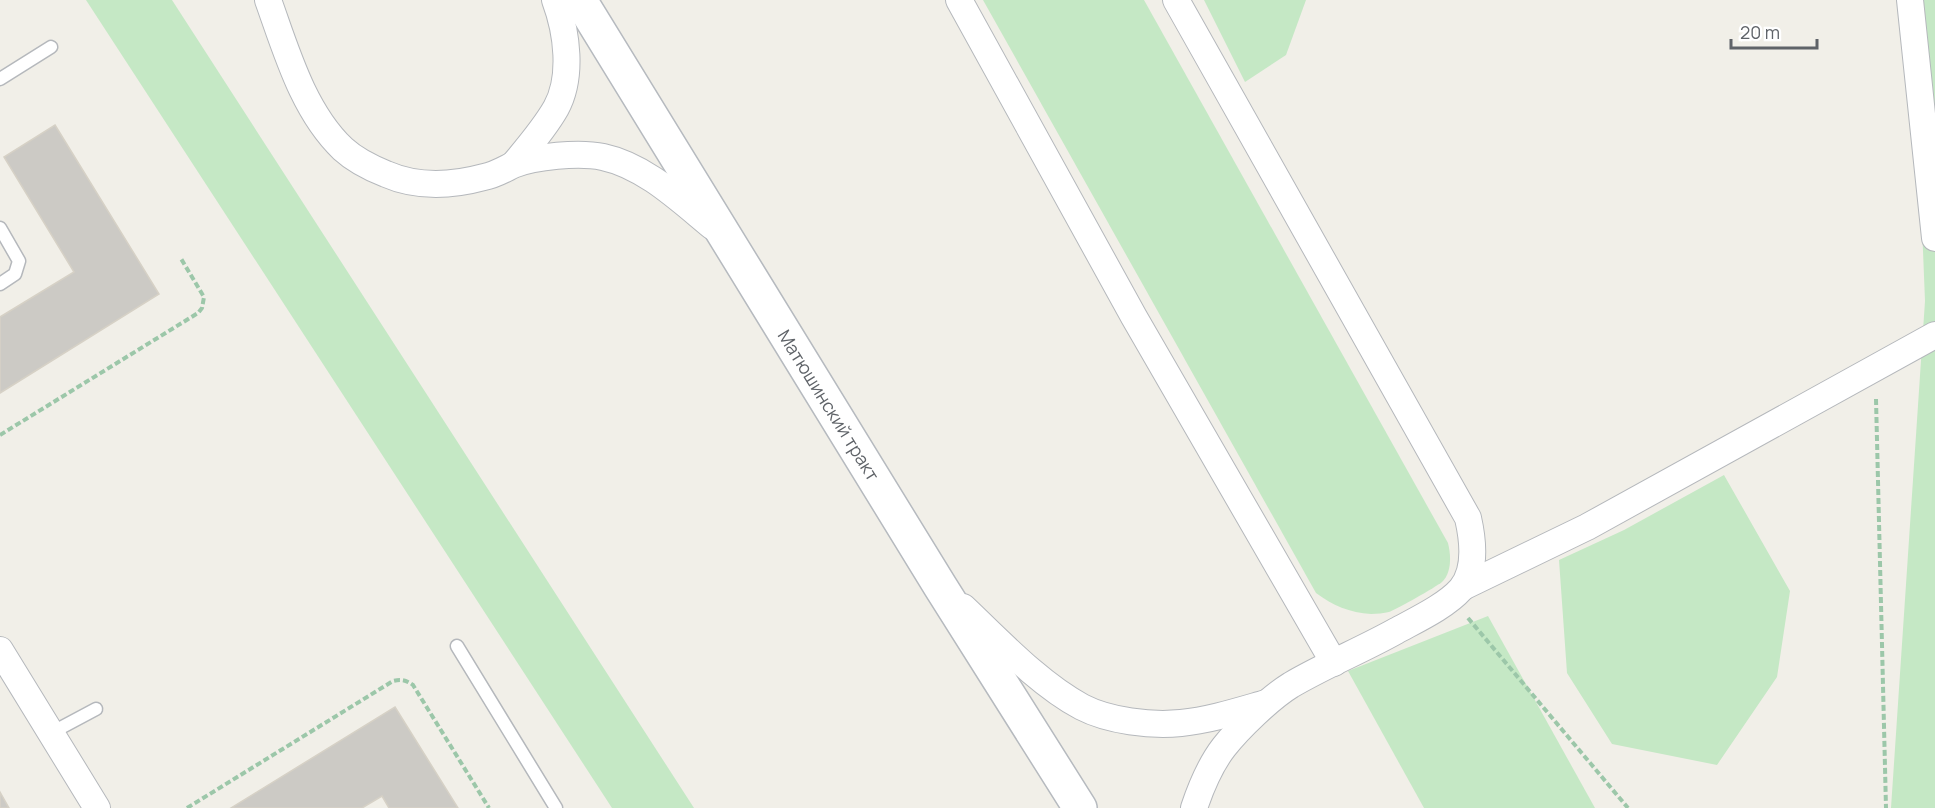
<svg xmlns="http://www.w3.org/2000/svg" width="1935" height="808" viewBox="0 0 1935 808" font-family="Manrope,sans-serif">
  <style>
    .green { fill: #c5e8c5 }
    .building { fill: #cccac5; stroke: #d6d1c6; stroke-width: 1.5 }
    .lines { fill: none; stroke-linecap: round; stroke-linejoin: round }
    .service-casing { stroke: #b5b8bc; stroke-width: 15 }
    .minor-casing { stroke: #b5b8bc; stroke-width: 28 }
    .secondary-casing { stroke: #b6babf; stroke-width: 36 }
    .path { stroke: #9cc7a9; stroke-width: 4; stroke-dasharray: 6 3; stroke-linecap: butt }
    .service { stroke: #fff; stroke-width: 12 }
    .minor { stroke: #fff; stroke-width: 26 }
    .secondary { stroke: #fff; stroke-width: 33 }
    .labels { text-anchor: middle; dominant-baseline: central; stroke-width: 5; stroke-linejoin: round; paint-order: stroke }
    .street-label { font-size: 18px; fill: #5f6368; stroke: #fff }
  </style>
  <rect width="100%" height="100%" fill="#f1efe8"/>
  <!-- green -->
  <g class="green">
    <path d="M86,0H172L694,808H612Z"/>
    <path d="M983,0H1144L1448,543C1451,555 1452,572 1442,582C1436,587 1397,609 1389,612C1384,613 1377,614 1371,614C1350,613 1332,605 1316,593Z"/>
    <path d="M1204,0H1306L1286,55L1245,82Z"/>
    <path d="M1913,0H1935V808H1891L1925,301Z"/>
    <path d="M1724,475L1790,591L1777,677L1717,765L1612,744L1567,673L1559,560L1624,530Z"/>
    <path d="M1488,616L1595,808H1424L1348,671Z"/>
  </g>
  <!-- building -->
  <g class="building">
    <path d="M55,125L159,294L0,393V317L74,272L4,157Z"/>
    <path d="M395,707L458,808H389L382,796L362,808H231Z"/>
    <path d="M0,792L9,808H0Z"/>
  </g>
  <g class="lines">
    <defs>
      <g id="service">
        <path d="M0,79L51,47"/>
        <path d="M0,228L19,261L15,274L0,284"/>
        <path d="M457,646L556,808"/>
        <path d="M51,733L96,709"/>
      </g>
      <g id="minor">
        <path d="M268,0C286,50 303,111 343,149C355,160 371,168 386,174C418,188 451,186 484,177C495,175 503,170 513,165C534,156 580,152 603,157C645,166 680,200 713,227"/>
        <path d="M959,0L1134,317L1334,663"/>
        <path d="M1176,0L1468,518C1473,540 1477,570 1461,589C1446,606 1416,620 1396,631C1362,650 1325,665 1291,685C1270,698 1239,728 1224,747C1210,765 1201,787 1194,808"/>
        <path d="M1910,0L1935,238"/>
        <path d="M514,164C529,146 544,129 556,108C573,77 567,32 555,0"/>
        <path d="M1463,587L1587,527L1935,335"/>
        <path d="M963,607C999,641 1039,684 1082,707C1109,721 1151,726 1181,723C1210,720 1238,711 1266,703"/>
        <path d="M0,650L97,808"/>
      </g>
      <path id="secondary" d="M580,0L940,586L1080,808"/>
    </defs>
    <!-- service casing -->
    <use href="#service" class="service-casing"/>
    <!-- minor casing -->
    <use href="#minor" class="minor-casing"/>
    <!-- secondary casing -->
    <use href="#secondary" class="secondary-casing"/>
    <!-- path -->
    <g class="path">
      <path d="M1876,399L1886,808"/>
      <path d="M0,435L198,313L202,308L204,297L180,257"/>
      <path d="M1468,618L1628,808"/>
      <path d="M187,808L393,681C401,679 406,680 413,685L489,808"/>
    </g>
    <!-- service -->
    <use href="#service" class="service"/>
    <!-- minor -->
    <use href="#minor" class="minor"/>
    <!-- secondary -->
    <use href="#secondary" class="secondary"/>
  </g>
  <g class="labels">
    <!-- street labels -->
    <g class="street-label">
      <text transform="translate(829 405) rotate(58)">Матюшинский тракт</text>
    </g>
  </g>
  <!-- scale -->
  <path d="M1731 39v9h86v-9" fill="none" stroke="#5f6368" stroke-width="3"/>
  <text x="1740" y="39" font-size="18" fill="#5f6368" stroke="#ffffff" stroke-width="4.5" paint-order="stroke">20 m</text>
</svg>
